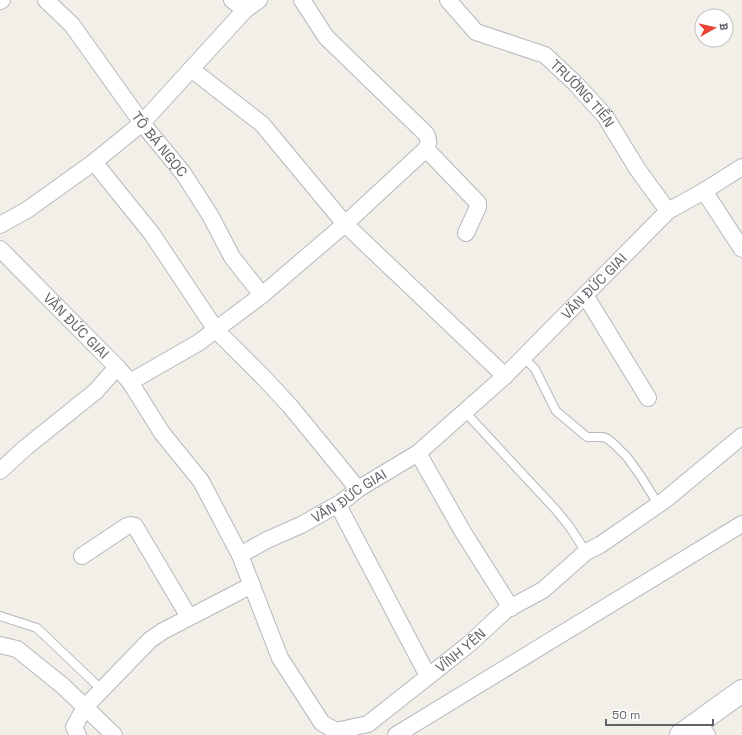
<svg xmlns="http://www.w3.org/2000/svg" width="742" height="735" viewBox="0 0 742 735" font-family="'Space Grotesk',sans-serif">
  <style>
    .lines { fill: none; stroke-linecap: round; stroke-linejoin: round }
    .lane-casing { stroke: #b5b8bc; stroke-width: 10 }
    .street-casing { stroke: #b5b8bc; stroke-width: 18 }
    .secondary-casing { stroke: #b6babf; stroke-width: 24 }
    .lane { stroke: #fff; stroke-width: 8 }
    .street { stroke: #fff; stroke-width: 16 }
    .secondary { stroke: #fff; stroke-width: 22 }
    .labels { text-anchor: middle; dominant-baseline: central; stroke-width: 3; stroke-linejoin: round; paint-order: stroke }
    .street-label { font-size: 14px; fill: #5f6368; stroke: #fff }
  </style>
  <rect width="100%" height="100%" fill="#f1efe8"/>
  <g class="lines">
    <defs>
      <g id="lane">
        <path d="M523,357L535,369L556,411L587,437H603L608,439L615,445L627,457L640,475L658,504"/>
        <path d="M465,412L556,510L569,526L586,552"/>
        <path d="M0,616L37,628L102,690"/>
      </g>
      <g id="street">
        <path id="s1" d="M46,0L72,25L142,123L183,173L210,215L232,257L262,295"/>
        <path d="M232,0L245,10"/>
        <path id="s2" d="M448,0L476,32L545,55L575,83L605,116L638,170L668,211"/>
        <path d="M0,1L2,0"/>
        <path d="M191,69L262,124L345,224L505,376"/>
        <path d="M426,149L478,203V207L466,233"/>
        <path d="M94,162L152,234L216,330L264,378L290,406L358,489"/>
        <path d="M704,191L742,249"/>
        <path d="M0,225L27,210L94,162L142,123L245,10L259,0"/>
        <path id="s3" d="M0,249L117,367L130,382L162,433L201,481L240,555L267,540L301,525L342,502L358,489L418,453L505,376L668,211L704,191L742,167"/>
        <path d="M585,295L648,398"/>
        <path d="M130,382L198,343L262,295L345,224L426,149C429,143 429,140 426,134L326,37L302,0"/>
        <path d="M418,453L463,532L511,608"/>
        <path d="M0,471L25,448L96,391L117,367"/>
        <path d="M338,505L428,676"/>
        <path id="s4" d="M240,555L280,658L322,723L336,731L368,724L468,645L506,610L543,590L586,552L600,545L665,500L742,436"/>
        <path d="M82,556L127,526L131,525L135,526L189,617"/>
        <path d="M0,645L17,649L63,686L114,735"/>
        <path d="M698,722L707,735"/>
        <path d="M78,735L74,727L85,707L150,640L163,631L252,585"/>
        <path d="M396,735L742,524"/>
      </g>
      <path id="secondary" d="M681,735L742,691"/>
    </defs>
    <!-- lane casing -->
    <use href="#lane" class="lane-casing"/>
    <!-- street casing -->
    <use href="#street" class="street-casing"/>
    <!-- secondary casing -->
    <use href="#secondary" class="secondary-casing"/>
    <!-- lane -->
    <use href="#lane" class="lane"/>
    <!-- street -->
    <use href="#street" class="street"/>
    <!-- secondary -->
    <use href="#secondary" class="secondary"/>
  </g>
  <g class="labels">
    <!-- street labels -->
    <g class="street-label">
      <text stroke="none"><textPath href="#s2" startOffset="169">TRƯỜNG TIẾN</textPath></text>
      <text stroke="none"><textPath href="#s1" startOffset="184">TÔ BÁ NGỌC</textPath></text>
      <text stroke="none"><textPath href="#s3" startOffset="840">VĂN ĐỨC GIAI</textPath></text>
      <text stroke="none"><textPath href="#s3" startOffset="108">VĂN ĐỨC GIAI</textPath></text>
      <text stroke="none"><textPath href="#s3" startOffset="516">VĂN ĐỨC GIAI</textPath></text>
      <text stroke="none"><textPath href="#s4" startOffset="355">VĨNH YÊN</textPath></text>
    </g>
  </g>
  <!-- north arrow -->
  <g transform="translate(714 28) rotate(82)"><circle r="19" fill="#ffffff" stroke="#bfc1c3"/>
  <path d="M0-3L7 15L0 10L-7 15Z" fill="#ea4335"/>
  <text y="-6" font-size="11" font-weight="bold" text-anchor="middle" fill="#5f6368">B</text>
  </g>
  <!-- scale -->
  <path d="M606 719v6h107v-6" fill="none" stroke="#5f6368" stroke-width="2"/>
  <text x="612" y="719" font-size="12" fill="#5f6368" stroke="#ffffff" stroke-width="3" paint-order="stroke">50 m</text>
</svg>
